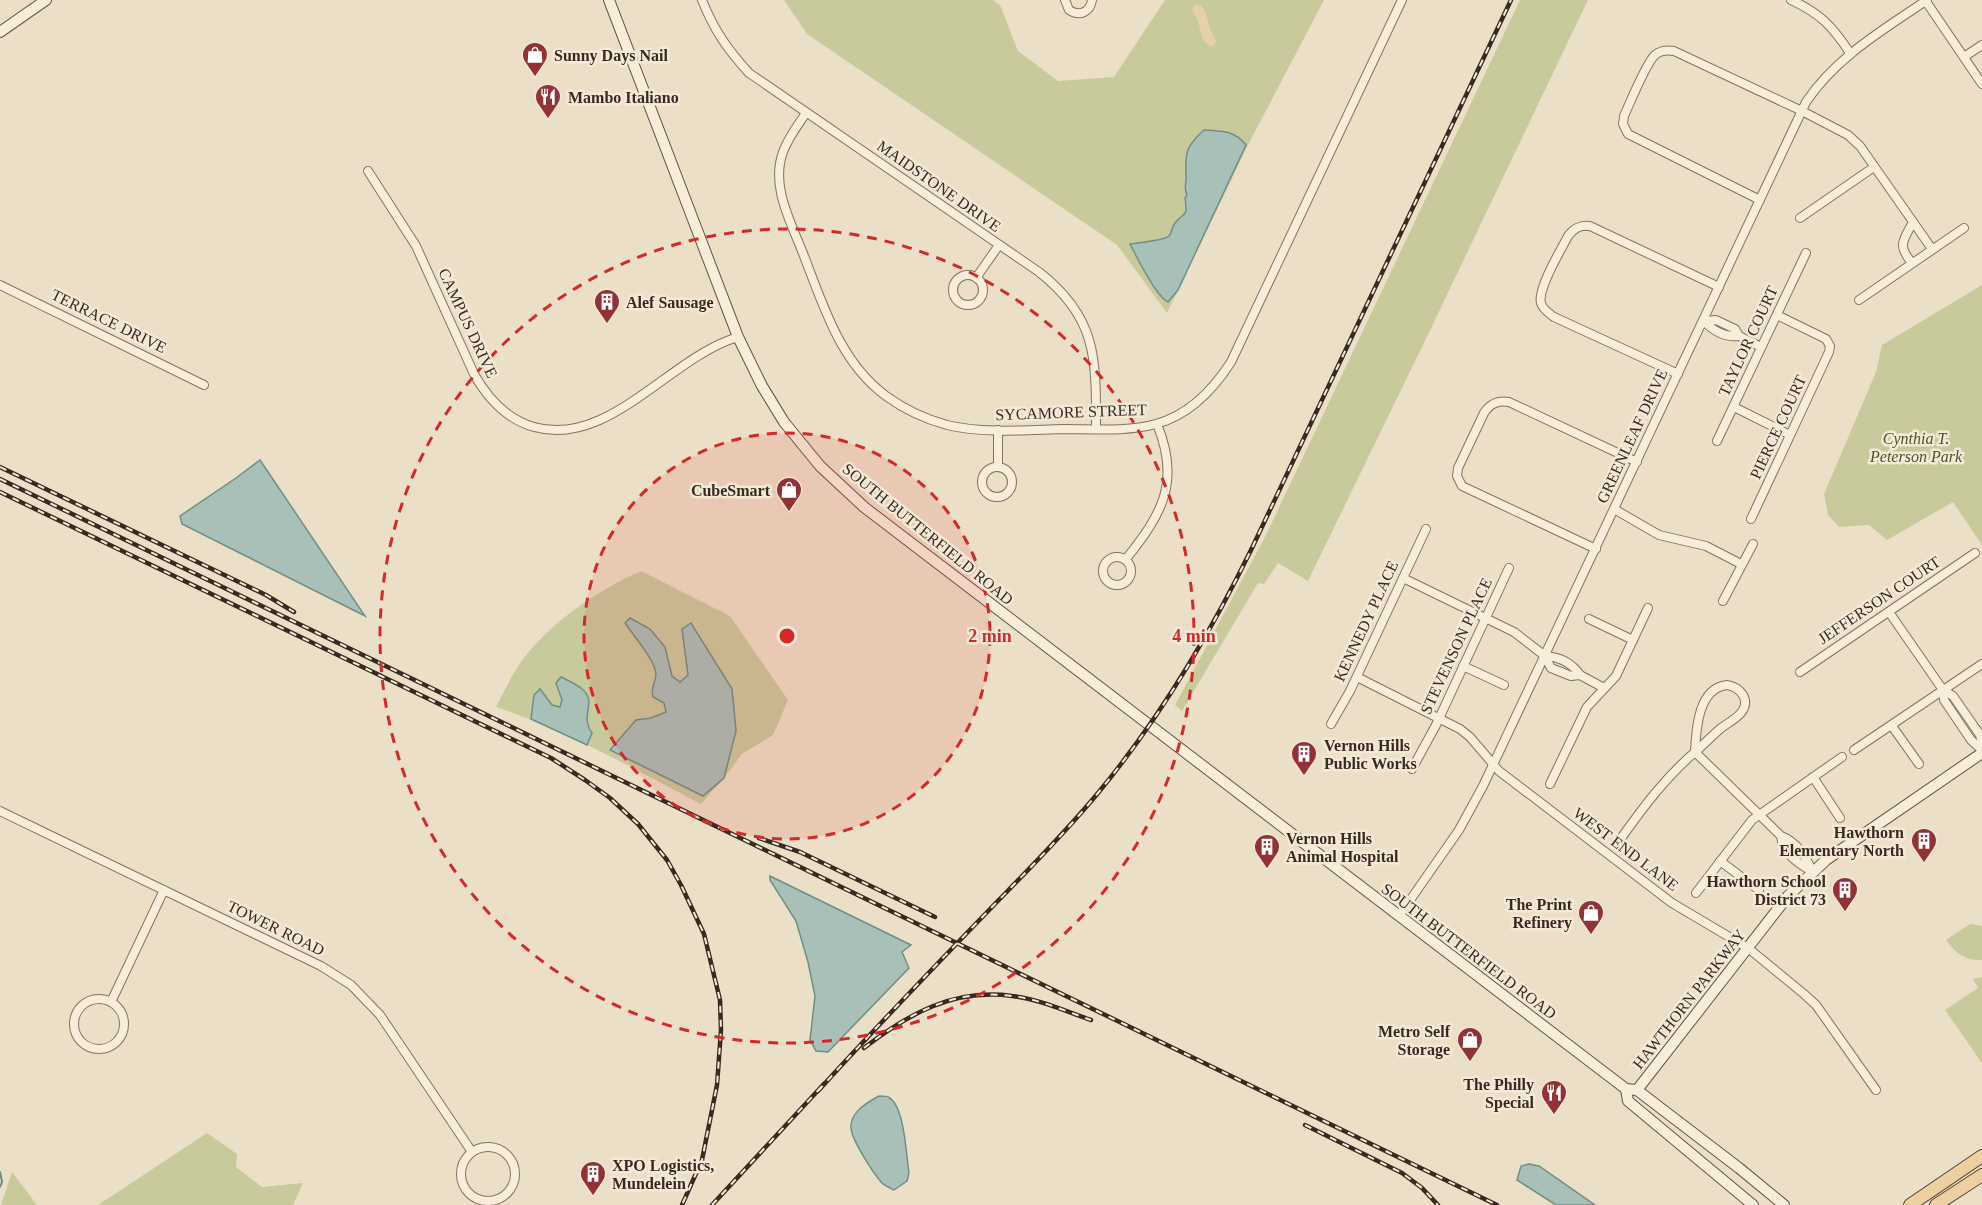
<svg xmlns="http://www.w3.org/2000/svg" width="1982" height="1205" viewBox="0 0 1982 1205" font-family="'Times New Roman',serif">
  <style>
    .green { fill: #c8ca9c }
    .sand { fill: #e6d1a7 }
    .water { fill: #a8c0b8; stroke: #6f8f85; stroke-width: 1.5 }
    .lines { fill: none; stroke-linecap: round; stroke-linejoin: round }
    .stream { stroke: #6f8f85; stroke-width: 2 }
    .street-casing { stroke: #87715e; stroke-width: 10 }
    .secondary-casing { stroke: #695241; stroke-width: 12 }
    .primary-casing { stroke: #554031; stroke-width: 14 }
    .street { stroke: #f7eddb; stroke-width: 8 }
    .secondary { stroke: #f7eddb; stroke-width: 10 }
    .primary { stroke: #edd0a2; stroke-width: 12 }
    .rail-casing { stroke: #382a20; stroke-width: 4.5 }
    .rail { stroke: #f4e9d7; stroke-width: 2; stroke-dasharray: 7; stroke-linecap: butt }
    .ring { fill: none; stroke: #d62828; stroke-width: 3; stroke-dasharray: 10 8 }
    .labels { text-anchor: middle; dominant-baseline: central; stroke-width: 5; stroke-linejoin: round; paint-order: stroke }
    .poi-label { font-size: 16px; font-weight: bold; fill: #382a20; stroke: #f4e9d7; text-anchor: start }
    .street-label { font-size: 16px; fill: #382a20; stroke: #f4e9d7 }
    .park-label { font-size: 16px; font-style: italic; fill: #4c5428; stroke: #f4e9d7 }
    .centre { fill: #d62828; stroke: #f4e9d7; stroke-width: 3 }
    .ring-label { font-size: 18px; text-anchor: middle; font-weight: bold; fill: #d62828; stroke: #f4e9d7; stroke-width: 5; stroke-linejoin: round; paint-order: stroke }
  </style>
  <rect width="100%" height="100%" fill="#ecdfc8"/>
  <!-- green -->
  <g class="green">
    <path d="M784,0H993L1000,5L1018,51L1058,81L1114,77L1165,0H1324L1249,143L1167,313L1117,245L807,34Z"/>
    <path d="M1520,0H1588L1422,347L1308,581L1278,563L1264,584L1258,583L1182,711L1175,705L1265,537Z"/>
    <path d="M1982,285V545L1953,502L1887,540L1869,525L1839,527L1828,515L1824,494L1876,372L1882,345Z"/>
    <path d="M641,571L730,616L788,700L773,735L742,754L724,778L701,804C634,769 568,731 496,707C504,692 511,676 521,662C549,623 598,590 641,571Z"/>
    <path d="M1970,924L1982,926V960C1966,961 1955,953 1946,940Z"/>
    <path d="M1982,977V1063L1945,1010L1978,988L1973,979Z"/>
    <path d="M207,1133L237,1154L236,1167L262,1187L303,1183L293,1205H98Z"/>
    <path d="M12,1172L37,1205H1Z"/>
  </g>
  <!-- sand -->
  <path class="sand" d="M1196,5H1201C1209,15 1207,25 1212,33C1213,36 1215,39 1217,42L1211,47L1203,40L1198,21L1192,9Z"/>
  <!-- water -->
  <g class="water">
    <path d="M1204,130C1221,131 1234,130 1246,145L1178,290L1168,302C1157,297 1136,256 1130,244C1138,243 1165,240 1169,236C1172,232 1172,227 1175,223C1185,210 1188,219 1185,198L1187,195C1183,187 1187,183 1186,175C1185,153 1186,146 1204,130Z"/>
    <path d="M260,460L365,616L182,524L180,516L236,478Z"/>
    <path d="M630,618L650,629L665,647L672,676L680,682L688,675L682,629L691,623L732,689L736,731L724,778L703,796L610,750L636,720L651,718L666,712L664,703L653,697C650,686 656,683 656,674C655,660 633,635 625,623Z"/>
    <path d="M561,677C567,680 576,684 582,689C598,702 579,715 592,733L587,745L531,719L534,695L540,689L552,705L560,707L562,700L556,683Z"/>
    <path d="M770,876L911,945L902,952L909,968L828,1052L816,1051L810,1040L815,996L808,962L796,921L770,880Z"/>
    <path d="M879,1096C880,1096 888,1096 888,1097C905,1105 906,1156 909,1173L907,1181L894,1190C890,1188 885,1186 882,1183C874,1174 849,1137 851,1125C852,1111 868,1102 879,1096Z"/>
    <path d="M1529,1164L1539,1166L1595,1205H1556L1517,1180L1521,1166Z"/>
  </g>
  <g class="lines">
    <!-- stream -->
    <path class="stream" d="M0,1172L2,1182L0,1187"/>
    <defs>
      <g id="street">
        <path d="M702,0C714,30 727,49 749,73L1039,272C1098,318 1096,360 1096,429"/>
        <path d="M1065,0L1069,10C1080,17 1090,12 1092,0"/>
        <path d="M1791,0C1820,13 1833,27 1850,53"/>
        <path d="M1925,0L1982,84"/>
        <path d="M1964,57L1982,45"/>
        <path d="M806,113C798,125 788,138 783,152C770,187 792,224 804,256C824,307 840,362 886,396C904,409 925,419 947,425C985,434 1026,430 1065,429C1094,429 1127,432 1156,424C1189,415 1213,390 1231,362L1402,0"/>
        <path d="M368,171L416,246L474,374C488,399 506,419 534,427C609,448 670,357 738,337"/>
        <path d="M1760,200L1628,134L1623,124L1624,116C1630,103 1646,63 1655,55C1661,50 1667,50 1674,51L1802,111L1848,135L1860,146L1932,249"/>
        <path d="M1800,218L1874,167"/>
        <path d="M1912,263C1897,245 1903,241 1913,222"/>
        <circle cx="968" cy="290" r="15"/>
        <path d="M976,278L999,245"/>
        <path d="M0,285L204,385"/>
        <path d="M1859,300L1964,228"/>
        <path d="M1716,320L1735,329L1739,336C1726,338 1713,331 1704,321Z"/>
        <path d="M1739,336L1761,347"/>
        <path d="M1678,374L1554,317C1549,313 1543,310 1541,303C1537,289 1561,250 1568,236C1574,228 1580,225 1590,226L1719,287"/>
        <path d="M1734,407L1790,435"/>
        <path d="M1717,441L1806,253"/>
        <path d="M998,467V430"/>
        <circle cx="997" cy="482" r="15"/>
        <path d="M1614,509L1659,535L1706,546L1741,564"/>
        <path d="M1751,519L1829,352L1830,346L1826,339L1777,315"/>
        <path d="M1596,549L1462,486L1457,476L1458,468L1484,413C1490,404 1497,400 1509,402L1637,462"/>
        <circle cx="1117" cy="571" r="14"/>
        <path d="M1126,559C1162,514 1181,482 1157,424"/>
        <path d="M1403,578L1514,632L1545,656L1551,668L1571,676L1580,675L1604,688"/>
        <path d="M1723,601L1753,544"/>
        <path d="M1889,612L1943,690L1953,696L1980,735L1982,743"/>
        <path d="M1589,619L1633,640"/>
        <path d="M1545,656C1560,657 1572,663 1580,675"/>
        <path d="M1463,666L1504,685"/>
        <path d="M1800,672L1975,553"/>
        <path d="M1357,677L1460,729L1470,737L1499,771L1672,903L1748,948L1804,994L1816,1005L1876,1090"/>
        <path d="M1727,685C1734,686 1739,689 1743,695C1752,711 1731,721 1721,728C1712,736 1704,744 1695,752C1696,730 1698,688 1727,685Z"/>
        <path d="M1943,690L1944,700L1971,740L1982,750"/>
        <path d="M1331,724L1350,691L1426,529"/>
        <path d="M1892,726L1919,764"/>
        <path d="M1854,750L1982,664"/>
        <path d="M1412,769L1436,725L1509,568"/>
        <path d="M1813,777L1840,818"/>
        <path d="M1550,784L1587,707L1616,676L1648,608"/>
        <path d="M0,811L321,966L351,985L380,1015L472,1152"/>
        <path d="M1622,837C1644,806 1666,777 1695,752L1781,836C1797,842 1805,856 1813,872C1799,864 1782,853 1781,836"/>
        <path d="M1720,861L1759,890"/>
        <path d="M1696,893L1752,820L1842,757"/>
        <path d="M1399,916L1459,830L1483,786L1806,102C1836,57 1883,30 1927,0"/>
        <circle cx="99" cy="1024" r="25"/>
        <path d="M111,1002L164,890"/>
        <circle cx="488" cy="1174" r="27"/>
      </g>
      <g id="secondary">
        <path d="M609,0L738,337L762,386L784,422L820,466L864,507L1626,1089L1637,1090L1739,1168L1784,1205"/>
        <path d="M0,32L46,0"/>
        <path d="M1626,1089L1628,1101L1753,1205"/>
        <path d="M1637,1090L1788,896L1826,860L1982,753"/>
      </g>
      <g id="primary">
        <path d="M1910,1205L1982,1156"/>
        <path d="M1936,1205L1982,1175"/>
      </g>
    </defs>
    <!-- street casing -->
    <use href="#street" class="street-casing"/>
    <!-- secondary casing -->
    <use href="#secondary" class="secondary-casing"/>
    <!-- primary casing -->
    <use href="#primary" class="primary-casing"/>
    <!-- street -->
    <use href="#street" class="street"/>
    <!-- secondary -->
    <use href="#secondary" class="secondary"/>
    <!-- primary -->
    <use href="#primary" class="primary"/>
    <defs>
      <g id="rail">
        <path d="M0,467L266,595L294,612"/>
        <path d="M0,479L1497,1205"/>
        <path d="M0,492L551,758L585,780L610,798L638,824L667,860L681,885L704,934L720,1000L721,1030L717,1085L702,1160L682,1205"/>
        <path d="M759,838L800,852L935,917"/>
        <path d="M864,1048C908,1014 954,988 1012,996C1039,999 1065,1011 1091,1020"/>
        <path d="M818,1091C875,1028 934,967 993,906C1029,869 1065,833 1098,793C1160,718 1209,636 1252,548L1511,0"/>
        <path d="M1305,1125L1402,1173L1422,1188L1438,1205"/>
        <path d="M712,1205L824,1084"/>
      </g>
    </defs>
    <!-- rail casing -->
    <use href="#rail" class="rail-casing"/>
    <!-- rail -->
    <use href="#rail" class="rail"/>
  </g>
  <!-- distance rings -->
  <circle cx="787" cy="636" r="203" fill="#d62828" fill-opacity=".12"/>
  <g class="ring">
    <circle cx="787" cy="636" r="203"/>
    <circle cx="787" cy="636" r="407"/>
  </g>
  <!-- icons -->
  <defs>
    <symbol id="shop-pin" viewBox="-11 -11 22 30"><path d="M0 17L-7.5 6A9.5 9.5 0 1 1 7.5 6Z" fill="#933138" stroke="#f4e9d7"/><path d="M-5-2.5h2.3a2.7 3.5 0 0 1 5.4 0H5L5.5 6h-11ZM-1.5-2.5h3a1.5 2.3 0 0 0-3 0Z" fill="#fff"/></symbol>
    <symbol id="restaurant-pin" viewBox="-11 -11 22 30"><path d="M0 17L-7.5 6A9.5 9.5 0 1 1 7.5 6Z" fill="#933138" stroke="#f4e9d7"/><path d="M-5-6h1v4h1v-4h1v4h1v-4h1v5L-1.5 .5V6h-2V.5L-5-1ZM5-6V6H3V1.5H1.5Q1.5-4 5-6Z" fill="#fff"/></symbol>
    <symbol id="building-pin" viewBox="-11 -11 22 30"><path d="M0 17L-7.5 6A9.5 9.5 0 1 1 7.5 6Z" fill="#933138" stroke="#f4e9d7"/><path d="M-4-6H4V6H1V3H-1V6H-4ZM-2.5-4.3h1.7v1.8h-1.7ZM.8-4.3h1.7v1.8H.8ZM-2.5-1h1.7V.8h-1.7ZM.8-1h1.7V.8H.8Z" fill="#fff"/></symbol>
  </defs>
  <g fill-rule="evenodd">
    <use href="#shop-pin" x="520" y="40" width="30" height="40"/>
    <use href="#restaurant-pin" x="533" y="82" width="30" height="40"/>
    <use href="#building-pin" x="592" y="287" width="30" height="40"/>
    <use href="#shop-pin" x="774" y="475" width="30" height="40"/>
    <use href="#building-pin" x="1289" y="739" width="30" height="40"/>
    <use href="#building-pin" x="1909" y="826" width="30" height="40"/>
    <use href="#building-pin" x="1252" y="832" width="30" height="40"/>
    <use href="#building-pin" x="1830" y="875" width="30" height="40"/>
    <use href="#shop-pin" x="1576" y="898" width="30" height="40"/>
    <use href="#shop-pin" x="1455" y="1025" width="30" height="40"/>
    <use href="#restaurant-pin" x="1539" y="1078" width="30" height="40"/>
    <use href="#building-pin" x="578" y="1159" width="30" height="40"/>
  </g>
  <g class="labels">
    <!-- poi labels -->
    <g class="poi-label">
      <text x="554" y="55">Sunny Days Nail</text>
      <text x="568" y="97">Mambo Italiano</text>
      <text x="626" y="302">Alef Sausage</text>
      <text x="770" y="490" text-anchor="end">CubeSmart</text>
      <text x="1324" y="745">Vernon Hills<tspan x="1324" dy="18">Public Works</tspan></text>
      <text x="1904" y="832" text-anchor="end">Hawthorn<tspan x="1904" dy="18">Elementary North</tspan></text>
      <text x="1286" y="838">Vernon Hills<tspan x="1286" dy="18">Animal Hospital</tspan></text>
      <text x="1826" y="881" text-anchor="end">Hawthorn School<tspan x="1826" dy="18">District 73</tspan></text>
      <text x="1572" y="904" text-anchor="end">The Print<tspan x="1572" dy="18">Refinery</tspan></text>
      <text x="1450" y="1031" text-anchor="end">Metro Self<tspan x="1450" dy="18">Storage</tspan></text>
      <text x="1534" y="1084" text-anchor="end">The Philly<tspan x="1534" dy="18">Special</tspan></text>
      <text x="612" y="1165">XPO Logistics,<tspan x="612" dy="18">Mundelein</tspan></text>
    </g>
    <!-- street labels -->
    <g class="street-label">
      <text transform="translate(939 186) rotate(35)">MAIDSTONE DRIVE</text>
      <text transform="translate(109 321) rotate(26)">TERRACE DRIVE</text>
      <text transform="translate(468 323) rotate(65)">CAMPUS DRIVE</text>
      <text transform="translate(1748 341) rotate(-65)">TAYLOR COURT</text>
      <text transform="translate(1071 412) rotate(-2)">SYCAMORE STREET</text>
      <text transform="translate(1778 427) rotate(-65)">PIERCE COURT</text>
      <text transform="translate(1632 436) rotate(-65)">GREENLEAF DRIVE</text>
      <text transform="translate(928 534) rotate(39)">SOUTH BUTTERFIELD ROAD</text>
      <text transform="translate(1879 600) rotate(-34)">JEFFERSON COURT</text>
      <text transform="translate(1366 621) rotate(-65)">KENNEDY PLACE</text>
      <text transform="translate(1456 646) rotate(-65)">STEVENSON PLACE</text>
      <text transform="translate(1626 849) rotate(37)">WEST END LANE</text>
      <text transform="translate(276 928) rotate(26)">TOWER ROAD</text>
      <text transform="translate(1469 951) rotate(37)">SOUTH BUTTERFIELD ROAD</text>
      <text transform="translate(1689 999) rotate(-52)">HAWTHORN PARKWAY</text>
    </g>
    <!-- park labels -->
    <g class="park-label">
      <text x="1916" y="438">Cynthia T.<tspan x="1916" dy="18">Peterson Park</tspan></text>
    </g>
  </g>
  <circle cx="787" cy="636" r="9" class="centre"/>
  <g class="ring-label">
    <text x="990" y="642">2 min</text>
    <text x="1194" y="642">4 min</text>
  </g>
</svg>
